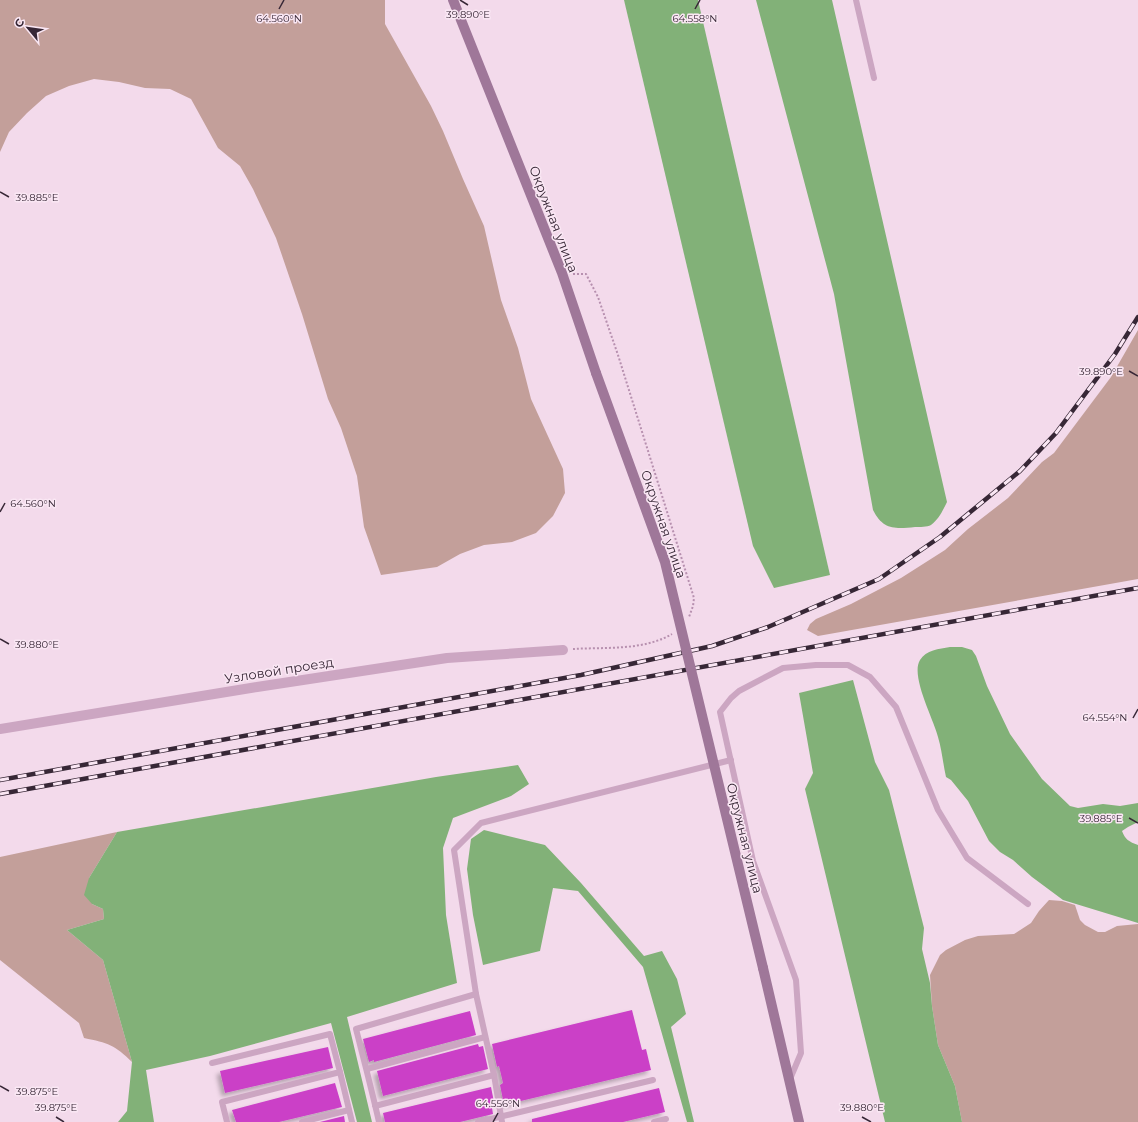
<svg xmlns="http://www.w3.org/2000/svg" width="1138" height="1122" viewBox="0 0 1138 1122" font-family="Montserrat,sans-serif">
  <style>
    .green { fill: #c39f9a }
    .water { fill: #82b178 }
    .building { fill: #cb40c7; filter: url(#shadow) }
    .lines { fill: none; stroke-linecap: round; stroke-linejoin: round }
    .path { stroke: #b790af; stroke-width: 2; stroke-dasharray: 2 2; stroke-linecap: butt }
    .service { stroke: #cca6c2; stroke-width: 6 }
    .tertiary { stroke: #cca6c2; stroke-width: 10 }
    .secondary { stroke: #9f7799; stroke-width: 10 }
    .rail-casing { stroke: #372736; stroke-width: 4.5 }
    .rail { stroke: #fae7f4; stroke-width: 3; stroke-dasharray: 9; stroke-linecap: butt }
    .secondary-bridge { stroke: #9f7799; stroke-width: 10 }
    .ticks { fill: none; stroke: #372736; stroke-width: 1.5 }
    .labels { text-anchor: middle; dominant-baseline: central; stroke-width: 3; stroke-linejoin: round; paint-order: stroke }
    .street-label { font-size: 13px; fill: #372736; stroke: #fae7f4 }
    .ticks-label { font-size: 10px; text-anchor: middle; fill: #372736; stroke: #fae7f4; stroke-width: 3; stroke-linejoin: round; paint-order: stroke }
  </style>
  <defs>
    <filter id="shadow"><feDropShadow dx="-3.5" dy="3.5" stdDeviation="2" flood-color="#0004"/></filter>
  </defs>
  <rect width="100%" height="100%" fill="#f3daeb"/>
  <!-- green -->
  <g class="green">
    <path d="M0,0H385V24L431,106L443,131L463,179L484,226L501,300L518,348L531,399L563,469L565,493L553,516L536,533L512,542L484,545L460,554L437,567L381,575L364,527L357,476L341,428L328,399L302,314L276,238L253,189L240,166L218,148L191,99L170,89L145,88L119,82L94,79L69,86L46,96L27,113L9,132L0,152Z"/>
    <path d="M1138,330V579L818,636L807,630L810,624L816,619L851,604L901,578L945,550L968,529L1008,498L1042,462L1054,453L1111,377Z"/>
    <path d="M117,832L89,878L92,904L103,909L104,919L67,930L103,960L132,1062C115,1045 108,1043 84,1038L79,1023L0,960V857Z"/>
    <path d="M1049,900L1062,901L1075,905L1080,920L1085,925L1098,932H1105L1117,926L1138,924V1122H962L955,1086L938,1045L932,1006L930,975L940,955L946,950L965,940L978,936L1014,934L1031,923L1039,911Z"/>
  </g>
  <!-- water -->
  <g class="water">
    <path d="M624,0H698L830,575L774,588L753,546Z"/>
    <path d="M756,0H832L947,502C943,510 939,519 931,525C927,527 920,527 915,527C895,529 883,530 873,510L834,294Z"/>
    <path d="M950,647H962L972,650L976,656L987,686L1010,734L1042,779L1070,806L1078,808L1103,804L1120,806L1138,803V822L1128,827L1122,831C1125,839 1129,842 1138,845V923L1063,900L1032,877L1013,860L1000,852L989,841L968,801L951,780L946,777C943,764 942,750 938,737C934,720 910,676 920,660C926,650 939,649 950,647Z"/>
    <path d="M853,680L875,762L889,790L924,928L922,949L930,983L932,1006L938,1045L955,1086L962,1122H885L805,789L813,773L799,693Z"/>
    <path d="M518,765L529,784L511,796L453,818L443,848L446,915L457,983L347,1017L372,1122H357L331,1023L210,1056L146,1070L154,1122H118L127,1111L132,1062L103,960L67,930L104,919L103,909L92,904L84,895L89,878L117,832L436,777Z"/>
    <path d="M484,830L545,845L581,883L644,956L662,951L677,979L686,1014L671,1027L694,1122H687L643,967L578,891L553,888L540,951L483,965L473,915L467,869L471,839Z"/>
  </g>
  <!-- building -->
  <g class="building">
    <path d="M632,1010L642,1050L646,1049L651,1070L504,1105L500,1085L503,1083L499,1066L497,1067L492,1044Z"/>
    <path d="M470,1011L476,1035L374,1062V1060L369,1062L363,1039Z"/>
    <path d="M478,1044L479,1047L483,1046L488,1069L383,1096L377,1071Z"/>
    <path d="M328,1047L333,1068L225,1093L220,1071Z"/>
    <path d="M335,1083L342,1107L279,1122H236L232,1110Z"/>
    <path d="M491,1087L495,1107L492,1108L493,1114L460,1122H385L383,1113Z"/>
    <path d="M659,1088L665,1112L623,1122H532V1119Z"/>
    <path d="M344,1116L345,1122H320Z"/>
  </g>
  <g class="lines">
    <!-- path -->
    <g class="path">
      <path d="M573,274H586L598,297L618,355L694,598L693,606L689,617"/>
      <path d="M573,649C605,647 643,651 672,634"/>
    </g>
    <!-- service -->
    <g class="service">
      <path d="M856,0L874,78"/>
      <path d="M476,994L454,850L481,823L731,760"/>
      <path d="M212,1063L330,1034L340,1072L222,1102L227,1122"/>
      <path d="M367,1069L485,1037"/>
      <path d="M340,1072L352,1122"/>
      <path d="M494,1075L502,1122"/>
      <path d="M790,1079L801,1053L796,980L753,861L720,712L731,698L739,691L783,668L816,665H848L870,677L896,707L938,810L967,858L1028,904"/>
      <path d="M375,1106L494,1075L476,994L356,1029C364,1060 372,1091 379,1122"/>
      <path d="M302,1122L349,1110"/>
      <path d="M478,1122L653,1080"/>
      <path d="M654,1122L666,1119"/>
    </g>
    <!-- tertiary -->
    <path class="tertiary" d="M0,729L257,687L447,658L563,650"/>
    <!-- secondary -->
    <g class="secondary">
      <path d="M453,0L562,273L596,373"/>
      <path d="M763,968L799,1122"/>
    </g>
    <defs>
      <g id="rail">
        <path d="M0,780L581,675L712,646L768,627L879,579L940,537L1020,471L1056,433L1115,354L1138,317"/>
        <path d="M0,794L1138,588"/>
      </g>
    </defs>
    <!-- rail casing -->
    <use href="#rail" class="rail-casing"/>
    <!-- rail -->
    <use href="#rail" class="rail"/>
    <!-- secondary-bridge -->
    <path class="secondary-bridge" d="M596,373L665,562L763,968"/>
  </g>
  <!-- ticks -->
  <path class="ticks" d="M460,0L468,5M279,9L284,0M695,9L700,0M0,192L9,197M1129,371L1138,376M0,512L5,503M0,639L9,644M1133,718L1138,709M1129,818L1138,823M0,1086L9,1091M56,1117L64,1122M862,1117L871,1122M493,1122L498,1113"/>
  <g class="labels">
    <!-- street labels -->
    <g class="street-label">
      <text transform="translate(554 219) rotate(69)">Окружная улица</text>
      <text transform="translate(664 524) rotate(71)">Окружная улица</text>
      <text transform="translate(279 670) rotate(-9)">Узловой проезд</text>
      <text transform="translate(745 838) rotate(76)">Окружная улица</text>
    </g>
  </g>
  <g class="ticks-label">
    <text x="468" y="18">39.890°E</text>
    <text x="279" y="22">64.560°N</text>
    <text x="695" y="22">64.558°N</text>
    <text x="37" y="201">39.885°E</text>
    <text x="1101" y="375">39.890°E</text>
    <text x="33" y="507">64.560°N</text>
    <text x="37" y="648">39.880°E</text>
    <text x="1105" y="721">64.554°N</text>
    <text x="1101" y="822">39.885°E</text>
    <text x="37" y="1095">39.875°E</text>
    <text x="498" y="1107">64.556°N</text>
    <text x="56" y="1111">39.875°E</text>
    <text x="862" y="1111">39.880°E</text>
  </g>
  <!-- north arrow -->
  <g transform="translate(28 28) rotate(299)" stroke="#fae7f4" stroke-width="3" paint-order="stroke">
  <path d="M0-3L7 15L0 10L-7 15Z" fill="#372736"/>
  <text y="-6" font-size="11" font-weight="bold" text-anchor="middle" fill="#372736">С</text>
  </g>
</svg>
